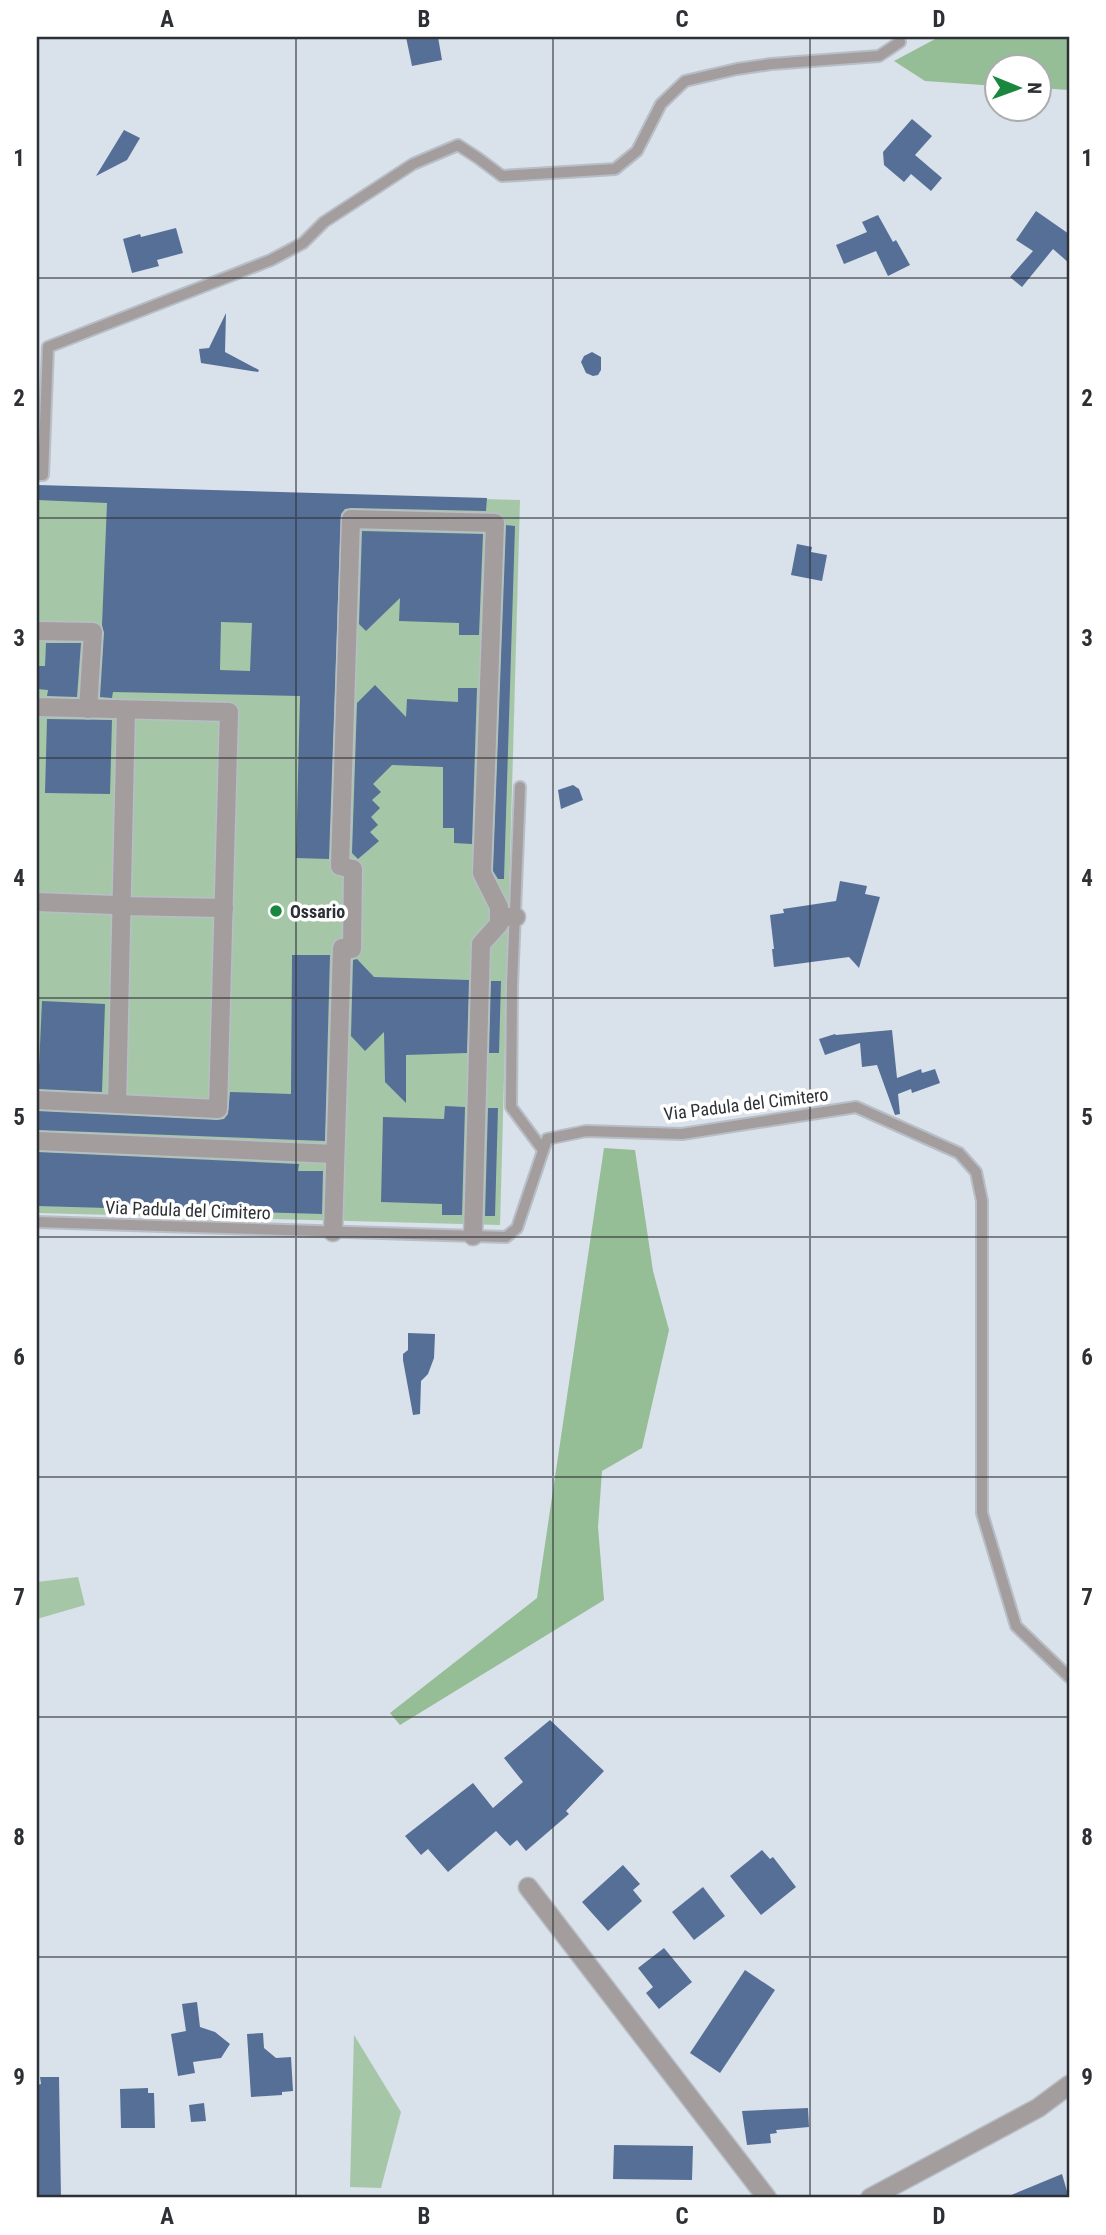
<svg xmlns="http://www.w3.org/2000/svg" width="1106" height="2235" viewBox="0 0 1106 2235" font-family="'Roboto Condensed',sans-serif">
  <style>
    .green { fill: #a6c7a7 }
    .forest { fill: #95bd96 }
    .building { fill: #566f97; fill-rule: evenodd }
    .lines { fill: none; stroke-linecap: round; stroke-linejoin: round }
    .service-casing { stroke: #b7bec6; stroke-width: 14 }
    .pedestrian-casing { stroke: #b7bec6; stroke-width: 21 }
    .minor-casing { stroke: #b7bec6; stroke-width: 21 }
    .tertiary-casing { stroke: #b7bec6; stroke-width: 21 }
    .service { stroke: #a39d9e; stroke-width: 10 }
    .pedestrian { stroke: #a39d9e; stroke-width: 18 }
    .minor { stroke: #a39d9e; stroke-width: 18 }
    .tertiary { stroke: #a39d9e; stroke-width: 18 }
    .grid { fill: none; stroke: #2d3034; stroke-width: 2; stroke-opacity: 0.55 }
    .poi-dot { fill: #19873e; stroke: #fff; stroke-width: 2.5 }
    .labels { text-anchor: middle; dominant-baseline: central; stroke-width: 7; stroke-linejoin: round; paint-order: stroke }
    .poi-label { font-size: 18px; font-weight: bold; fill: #2d3034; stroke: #fff; text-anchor: start }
    .street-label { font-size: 18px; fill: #2d3034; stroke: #fff }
    .neatline { fill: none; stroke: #2d3034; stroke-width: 2.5 }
    .grid-label { font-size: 23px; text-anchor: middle; font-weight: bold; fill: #2d3034 }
  </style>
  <rect width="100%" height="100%" fill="#d9e1eb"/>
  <!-- green -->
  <g class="green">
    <path d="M37,486L520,500L500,1225L37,1213Z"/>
    <path d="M78,1577L85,1605L37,1619V1582Z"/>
    <path d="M354,2035L401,2112L381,2188L350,2187Z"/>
  </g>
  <!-- forest -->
  <g class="forest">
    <path d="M939,37H1069V90L1040,88V66H998L997,86L925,81L894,61Z"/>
    <path d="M604,1148L635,1150L653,1271L669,1330L642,1448L602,1471L598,1527L604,1600L400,1725L390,1713L537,1598Z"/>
  </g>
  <!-- building -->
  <g class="building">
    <path d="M406,37H438L442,60L412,66Z"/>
    <path d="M912,119L932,136L915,155L942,178L931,191L911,174L904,182L884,165L883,152Z"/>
    <path d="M124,130L140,138L127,160L96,176Z"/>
    <path d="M1036,211L1069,234V263L1053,249L1022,287L1010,277L1033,251L1016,240Z"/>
    <path d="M878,215L893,242L896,240L910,265L888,276L876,251L844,264L836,245L867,232L862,222Z"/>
    <path d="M176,228L183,253L157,260L159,266L132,273L123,239L140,234L141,237Z"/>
    <path d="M226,313L225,352L259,370L258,372L201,363L199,349L209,348Z"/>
    <path d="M592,352L601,357V370L598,375L593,376L586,373L581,362L584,356Z"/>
    <path d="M37,485L487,498L486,511L351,508L345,509L341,514L329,859L296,858L300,696L113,692L112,698L100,697L104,633L102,625L107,503L37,500ZM221,622L252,623L250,671L220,670Z"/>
    <path d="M506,525L515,526L504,879H498L493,871Z"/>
    <path d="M362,531L483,534L479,635H459V623L399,621L400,598L366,631L359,624Z"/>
    <path d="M797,544L812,547L811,552L827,555L822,581L791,575Z"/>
    <path d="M46,643H81L77,697L47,696L48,690L37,689V666H45Z"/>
    <path d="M375,685L406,717L407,699L458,702V688H477L472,844L454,843V828H443V767L392,765L373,784L381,792L372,800L380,808L371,817L378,825L370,832L379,841L358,859L352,853L357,703Z"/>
    <path d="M47,719L112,720L110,794L45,793Z"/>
    <path d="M573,785L579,789L583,800L561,809L558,790Z"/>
    <path d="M840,881L867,886L865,894L880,897L859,968L849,957L774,967L772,949H774L770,915L784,913L783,909L836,901Z"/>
    <path d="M292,955H330L325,1141L37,1130V1111L217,1120L224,1119L228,1114L230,1092L291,1094Z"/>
    <path d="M357,959L374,977L469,980L467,1053L406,1055V1103L385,1082L384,1032L365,1051L351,1036L353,960Z"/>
    <path d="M491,981H501L499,1053H489Z"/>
    <path d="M42,1001L105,1004L102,1092L38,1089Z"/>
    <path d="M892,1030L897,1078L921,1069L922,1073L935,1069L940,1083L912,1093L911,1089L898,1094L900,1114L895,1115L877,1065L862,1067L860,1043L825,1055L819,1039L835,1034L836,1035Z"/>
    <path d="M445,1106L465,1107L462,1215H442V1204L381,1202L383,1117L444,1119Z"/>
    <path d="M488,1108H498L495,1216H485Z"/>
    <path d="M37,1152L299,1164L298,1171H323L322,1214L37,1206Z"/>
    <path d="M408,1333L435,1334L434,1358L428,1374L421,1381L420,1414L413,1415L403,1360V1354L408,1350Z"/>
    <path d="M550,1720L604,1771L566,1811L569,1814L526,1851L517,1840L510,1846L496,1831L448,1872L428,1849L421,1855L405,1836L473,1783L493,1808L523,1782L504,1758Z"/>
    <path d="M762,1850L770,1859L773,1857L796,1887L761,1915L730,1876Z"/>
    <path d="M623,1865L640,1884L633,1890L642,1901L608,1931L582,1902Z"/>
    <path d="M703,1887L725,1916L694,1940L672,1912Z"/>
    <path d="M664,1948L692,1982L659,2009L646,1993L653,1987L638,1968Z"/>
    <path d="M745,1970L775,1990L720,2073L690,2053Z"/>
    <path d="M197,2002L200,2027L215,2032L230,2044L221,2058L193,2062L195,2073L178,2076L171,2034L186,2031L182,2004Z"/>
    <path d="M263,2033L264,2048L276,2058L291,2057L293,2091L282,2092V2095L251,2097L247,2034Z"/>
    <path d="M40,2077H59L61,2198H38L37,2085L41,2084Z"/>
    <path d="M148,2088V2093H154L155,2128H121L120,2089Z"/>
    <path d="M204,2103L206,2121L191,2122L189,2105Z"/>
    <path d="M808,2108L809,2127L776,2130L777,2133L770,2134L771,2143L747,2145L742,2111Z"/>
    <path d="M614,2145L693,2146L692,2180L613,2179Z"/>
    <path d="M1062,2174L1069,2198H1004Z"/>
  </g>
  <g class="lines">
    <defs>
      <g id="service">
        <path d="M37,475H43L48,347L271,260L303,243L324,222L413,164L458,145L478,158L502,176L615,169L637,151L661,104L685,81L737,69L771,64L879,56L900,42"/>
        <path d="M520,787L512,985L511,1107L543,1150"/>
        <path d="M37,1222L506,1237L517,1228L547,1139L586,1131L682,1134L856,1107L959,1153L976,1172L982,1201V1513L1016,1626L1069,1677"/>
      </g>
      <g id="pedestrian">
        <path d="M37,707L229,712L218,1109L37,1100"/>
        <path d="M37,902L114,905"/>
        <path d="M121,906L224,908"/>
        <path d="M117,1104L126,710"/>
        <path d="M37,1141L335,1154"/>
        <path d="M333,1232L342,948L352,949L353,869L340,866L351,519L495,523L482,873L499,907V924L481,944L473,1236"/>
      </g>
      <g id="minor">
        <path d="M37,631L93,632L88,709"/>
        <path d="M499,917H516"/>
        <path d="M528,1887L767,2198"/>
      </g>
      <path id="tertiary" d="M870,2198L1038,2108L1069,2085"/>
    </defs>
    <!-- service casing -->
    <use href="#service" class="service-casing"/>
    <!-- pedestrian casing -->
    <use href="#pedestrian" class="pedestrian-casing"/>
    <!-- minor casing -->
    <use href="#minor" class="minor-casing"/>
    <!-- tertiary casing -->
    <use href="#tertiary" class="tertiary-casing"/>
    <!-- service -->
    <use href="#service" class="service"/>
    <!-- pedestrian -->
    <use href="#pedestrian" class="pedestrian"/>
    <!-- minor -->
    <use href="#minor" class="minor"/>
    <!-- tertiary -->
    <use href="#tertiary" class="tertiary"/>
  </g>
  <!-- grid -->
  <path class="grid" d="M296,37V2198M553,37V2198M810,37V2198M37,278H1069M37,518H1069M37,758H1069M37,998H1069M37,1237H1069M37,1477H1069M37,1717H1069M37,1957H1069"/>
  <!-- markers -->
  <circle class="poi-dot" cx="276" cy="911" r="7"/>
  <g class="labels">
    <!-- poi labels -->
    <g class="poi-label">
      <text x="290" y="911">Ossario</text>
    </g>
    <!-- street labels -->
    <g class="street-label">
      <text transform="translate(746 1104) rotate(-7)">Via Padula del Cimitero</text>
      <text transform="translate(188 1210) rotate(2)">Via Padula del Cimitero</text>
    </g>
  </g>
  <!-- border -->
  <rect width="1106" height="2235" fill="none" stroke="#ffffff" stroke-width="77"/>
  <!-- north arrow -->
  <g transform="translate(1018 88) rotate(91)"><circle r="33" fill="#ffffff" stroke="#abacae" stroke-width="2"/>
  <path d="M0-5L12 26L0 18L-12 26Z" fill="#19873e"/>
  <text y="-10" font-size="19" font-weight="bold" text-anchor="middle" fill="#2d3034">N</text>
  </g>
  <rect x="38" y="38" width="1030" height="2158" class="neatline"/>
  <g class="grid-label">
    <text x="167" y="27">A</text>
    <text x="424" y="27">B</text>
    <text x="682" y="27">C</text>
    <text x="939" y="27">D</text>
    <text x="19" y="166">1</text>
    <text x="1087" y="166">1</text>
    <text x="19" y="406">2</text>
    <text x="1087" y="406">2</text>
    <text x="19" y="646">3</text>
    <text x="1087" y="646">3</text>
    <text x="19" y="886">4</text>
    <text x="1087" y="886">4</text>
    <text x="19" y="1125">5</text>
    <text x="1087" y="1125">5</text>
    <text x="19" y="1365">6</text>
    <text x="1087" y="1365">6</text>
    <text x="19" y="1605">7</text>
    <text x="1087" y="1605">7</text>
    <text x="19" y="1845">8</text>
    <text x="1087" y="1845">8</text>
    <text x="19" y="2085">9</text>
    <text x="1087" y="2085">9</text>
    <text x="167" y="2224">A</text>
    <text x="424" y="2224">B</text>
    <text x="682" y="2224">C</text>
    <text x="939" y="2224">D</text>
  </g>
</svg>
